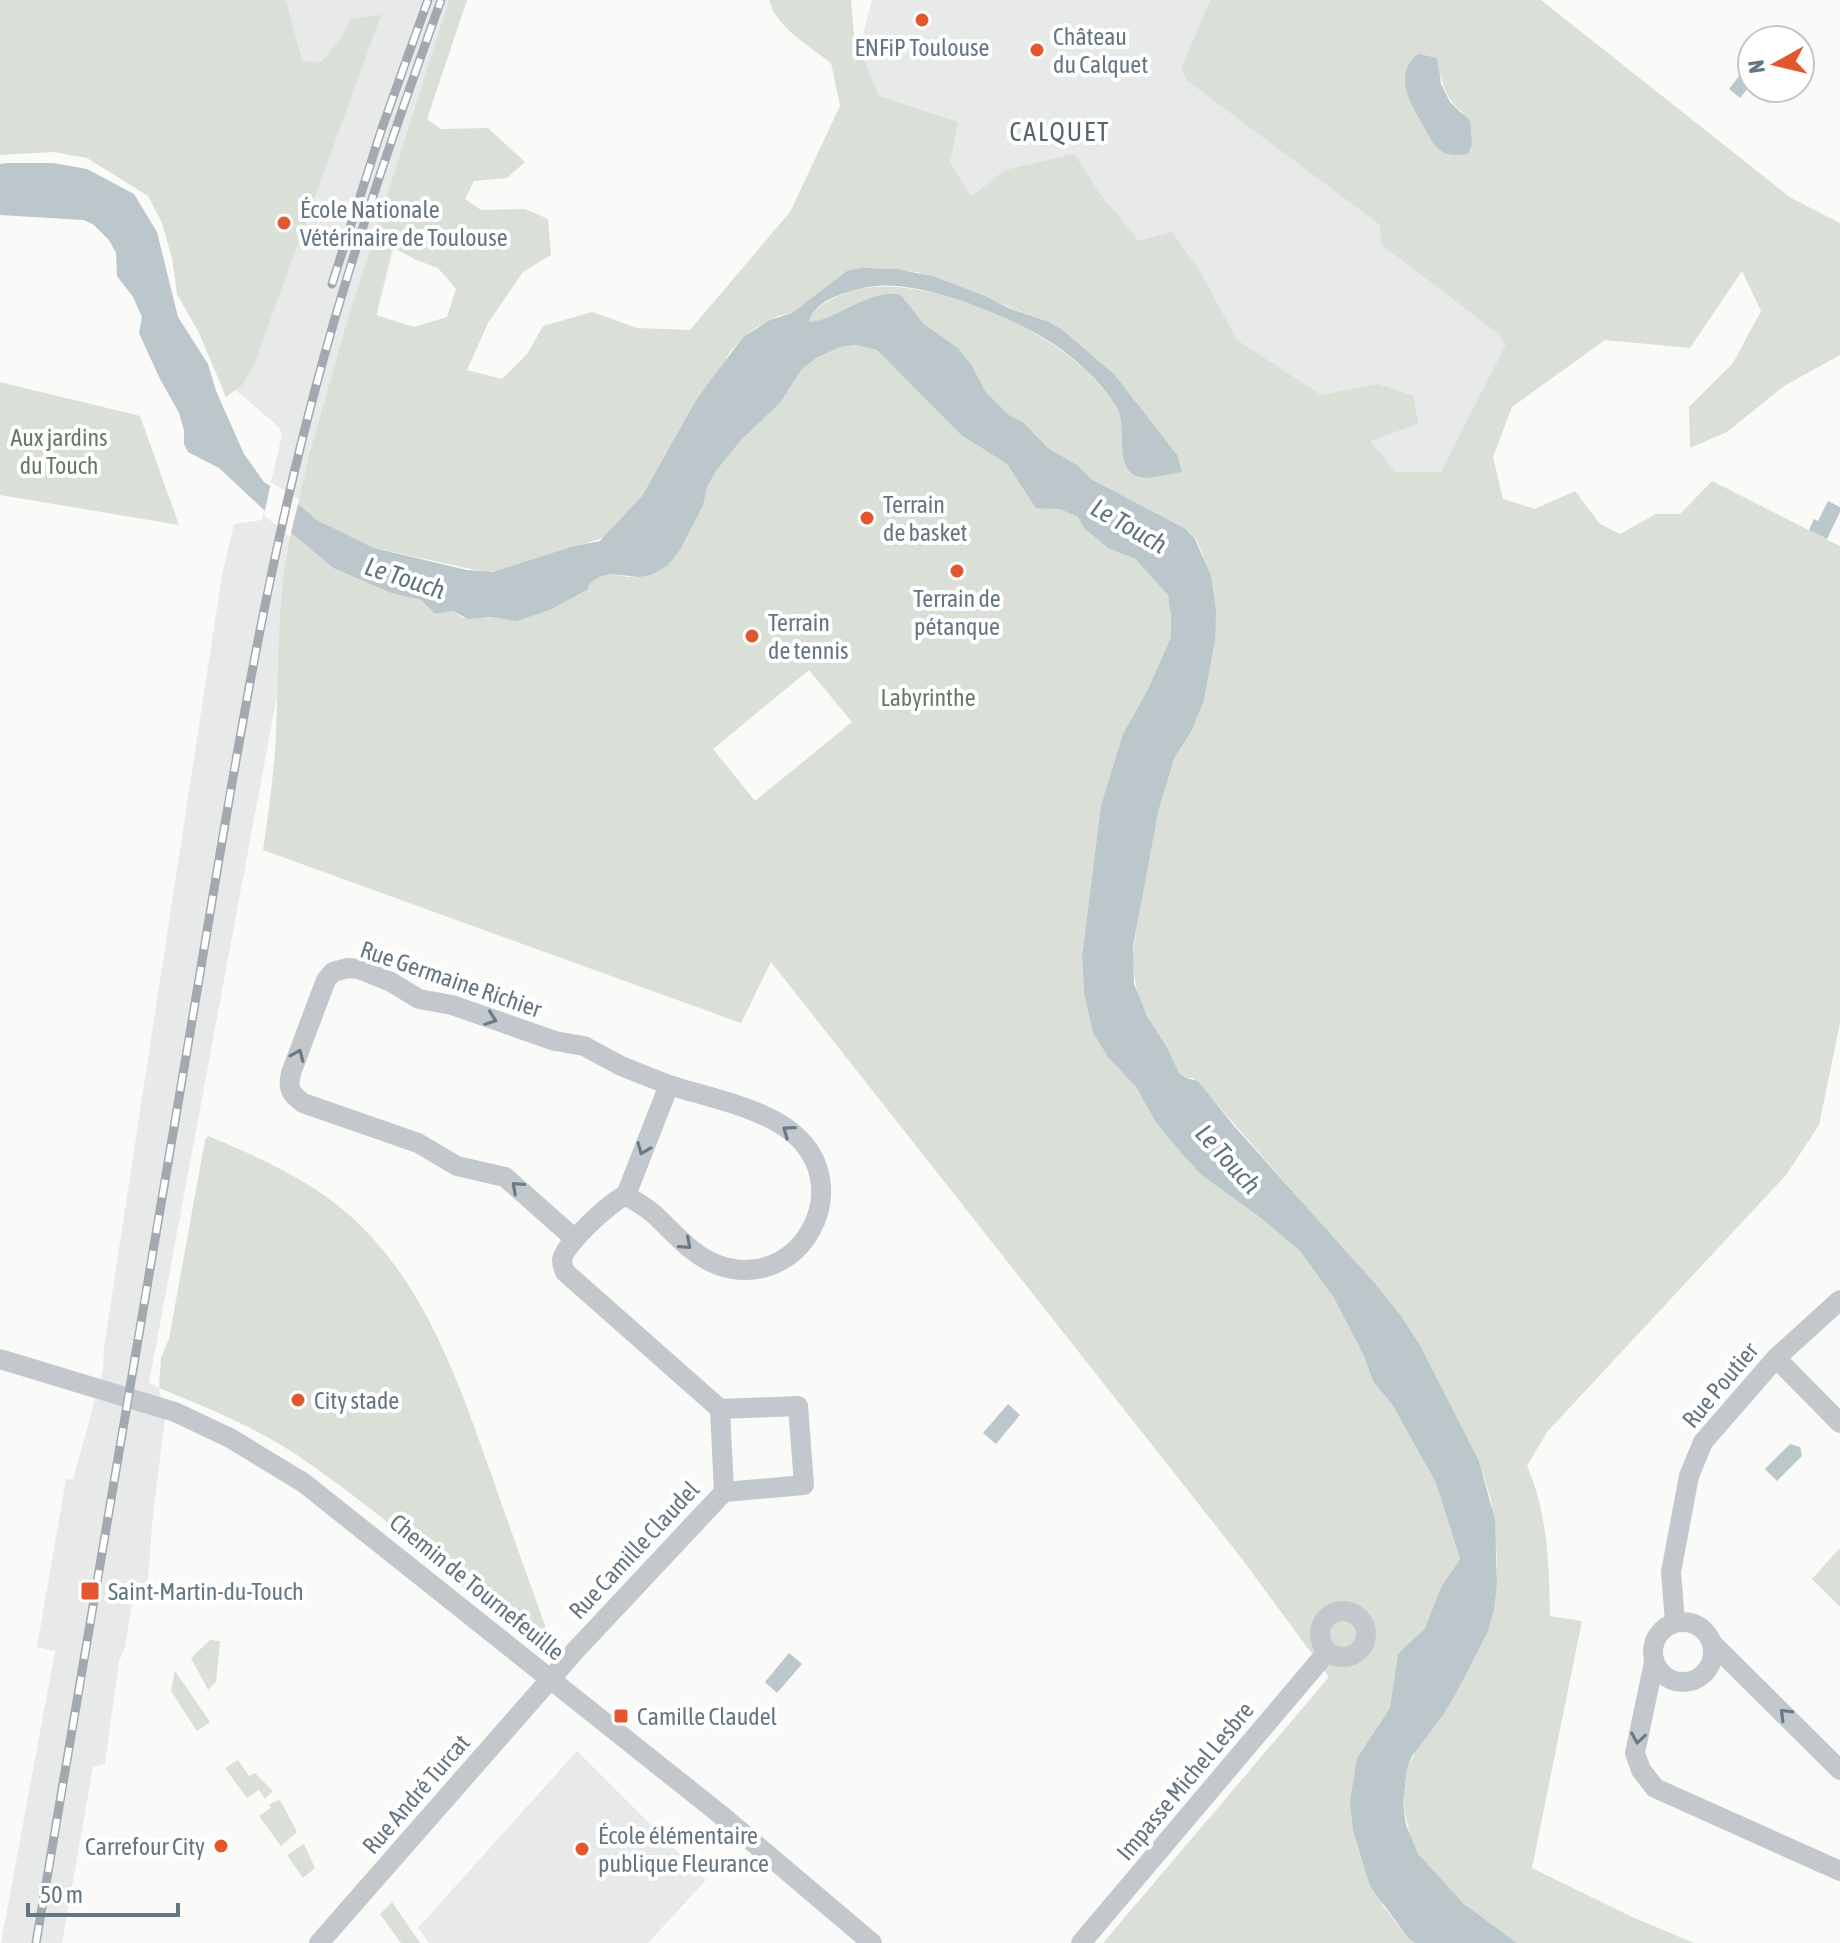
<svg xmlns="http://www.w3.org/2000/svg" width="1840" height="1943" viewBox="0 0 1840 1943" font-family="'Asap Condensed',sans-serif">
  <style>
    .built { fill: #e8e9e9 }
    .green { fill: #dadfd7; fill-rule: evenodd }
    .water { fill: #bbc7cb }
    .pier { fill: #fafaf8 }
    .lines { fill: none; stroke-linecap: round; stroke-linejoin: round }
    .minor { stroke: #c3c8cc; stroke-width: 20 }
    .rail-casing { stroke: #a2aab0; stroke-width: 9 }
    .rail { stroke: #fff; stroke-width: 6; stroke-dasharray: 18; stroke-linecap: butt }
    .oneway { stroke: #6a7a87 }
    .poi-dot { fill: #e4572e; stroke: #fff; stroke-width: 3 }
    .labels { text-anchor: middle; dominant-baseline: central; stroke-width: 8; stroke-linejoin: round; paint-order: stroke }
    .poi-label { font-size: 24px; fill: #657683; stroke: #fff; text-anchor: start }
    .park-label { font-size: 24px; fill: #687a64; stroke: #fff }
    .street-label { font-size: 24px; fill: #657683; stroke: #fff }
    .neighbourhood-label { font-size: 26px; letter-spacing: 2px; fill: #57646e; stroke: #fff }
    .water-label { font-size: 26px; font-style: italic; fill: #60757c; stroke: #fff }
  </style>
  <rect width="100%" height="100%" fill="#fafaf8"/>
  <!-- built -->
  <g class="built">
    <path d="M0,0H467L427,119L367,353L308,460L291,533L281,674L149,1383L159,1388L165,1419L153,1514L148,1579L143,1585L134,1591L125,1648L119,1661L105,1764L93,1767L62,1943H1L55,1651L37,1647L66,1479L73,1480L103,1370L104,1347L222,575L234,524L262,520L282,435L279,427L234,389L239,257Z"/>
    <path d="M872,0H1210L1181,69L1186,80L1380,225L1500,335L1505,347L1431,493L814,225Z"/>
    <path d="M577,1751L706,1880L648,1943H429L418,1928Z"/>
  </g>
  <!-- green -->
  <g class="green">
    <path d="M0,0H286L302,61L321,62L341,38L351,19L381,15L254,365L242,385L226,397L199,333L177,294L172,258L162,223L148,196L87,158L53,152L0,155Z"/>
    <path d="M449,0H467L427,119L441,129L488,128L525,162L507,178L474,181L465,199L481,210L525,209L548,219L551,255L523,272L488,323L467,370L502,379L527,354L543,326L592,312L637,328L690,330L790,212L840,106L831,63C809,46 776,27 769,0H851L854,36L879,96L958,122L950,162L971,197L1005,170L1074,154L1100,194L1139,241L1172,232L1201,273L1237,340L1321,395L1378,384L1414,396L1418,424L1370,441L1395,472H1441L1505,346L1500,335L1382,245L1380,225L1186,80L1181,69L1210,0H1541L1791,198L1840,223V355L1784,386L1727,432L1690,448L1689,407L1733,363L1761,311L1742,271L1690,348L1605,340L1512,407L1493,457L1503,499L1535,509L1575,491L1600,524L1620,534L1656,514H1680L1712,481L1840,546V1023L1819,1125L1786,1175L1547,1432L1527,1466C1548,1514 1549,1565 1550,1616L1582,1621L1532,1868L1632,1917L1694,1943H1517L1464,1904L1432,1871L1418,1854L1411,1840L1403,1804L1407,1769L1419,1744L1434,1727L1460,1686L1487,1631L1497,1584V1556L1491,1500L1479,1461L1420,1345L1401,1316L1215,1102L1193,1078H1186L1179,1073L1138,999L1132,960L1144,881L1158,811L1174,759L1192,730L1204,700L1215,641L1203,555L1196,539L1186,529L1091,479L1077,465L1048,448L1023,422L1009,415L985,391L958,348L924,324L901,295C873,287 837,321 808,323C812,310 823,304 834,298C900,260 1043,324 1091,376C1102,387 1115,401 1121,415C1125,425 1122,435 1123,445C1124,454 1130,465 1133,474L1142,478L1141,412L1134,399L1061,329L1049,322L917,272L877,268L847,272L792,313L778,316L757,327L743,337L730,352L719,371L696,400L642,496L606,537L501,571L485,572L374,548L317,520L298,504L308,459L345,329ZM1441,72C1442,90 1449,101 1463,113L1458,155L1443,152L1435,146ZM392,247L416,260L438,268L456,289L447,317L414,327L376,315Z"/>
    <path d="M856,345L877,350L961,435L1007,464L1036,507L1060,509L1078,517L1085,529L1108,548L1135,559L1168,595L1171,618V637L1148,689L1123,734L1101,805L1082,957L1084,993L1093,1033L1108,1057L1136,1087L1155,1121L1300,1251L1334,1298L1363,1354L1373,1381L1393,1406L1436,1483L1460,1559L1441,1587L1425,1628L1398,1654L1390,1708L1357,1758L1383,1906L1409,1939L1416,1943H1103L1329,1677L1242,1559L771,962L741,1023L263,850C268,818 272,786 275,753C280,679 275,605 291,533L333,568L391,593L421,600L435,614L453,611L463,618H485L552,609L587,590L590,583L599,577L611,574L628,577L651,575L680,550L703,506L707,487L716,471L742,439L780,403L802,369L816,358L840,347ZM809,670L852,722L755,801L713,749Z"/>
    <path d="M0,382L140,416L179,525L0,495Z"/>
    <path d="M208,1136C264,1159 321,1185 363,1228C430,1295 462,1392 493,1479C512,1534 532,1589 552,1645C518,1642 429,1558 400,1533C371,1508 338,1484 307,1462C260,1429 213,1410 159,1388L161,1357L169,1339L205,1140Z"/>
    <path d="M1840,1548V1607L1812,1579Z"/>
    <path d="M210,1640L220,1641L216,1682L208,1690L191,1658Z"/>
    <path d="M175,1671L210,1722L197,1731L171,1691Z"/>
    <path d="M238,1760L249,1776L255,1773L273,1791L265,1799L259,1790L247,1798L225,1768Z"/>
    <path d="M280,1800L297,1832L281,1846L259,1816L271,1808L269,1804Z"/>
    <path d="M304,1844L315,1868L303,1878L287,1855Z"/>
    <path d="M392,1902L420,1943H401L380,1914Z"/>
  </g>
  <!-- water -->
  <g class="water">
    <path d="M1418,54L1437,58L1441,84L1450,102L1470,121L1472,144L1468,154C1460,155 1450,156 1443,152C1434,148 1429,135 1424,127C1411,104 1392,75 1418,54Z"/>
    <path d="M1749,63H1752V83L1740,98L1729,89Z"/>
    <path d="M7,163H53L87,169L134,194L157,232L178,317L208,364L216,391L244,454L264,482L298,504L317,520L374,548L467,570L493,572L571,547L600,541L642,496L696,400L743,337L770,320L792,313L847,271L861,268L897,269L932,276L985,296L1008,308L1049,322L1061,329L1114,374L1177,455L1182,472C1170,473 1145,482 1134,475C1113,460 1129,426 1116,406C1100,381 1076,359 1052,343C1010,316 917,277 868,287C848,291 815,299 809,322C834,322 871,287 901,295L924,324L958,348L972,366L985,391L1009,415L1023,422L1048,448L1077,465L1091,479L1186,529L1195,539L1211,576L1216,611L1215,641L1204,700L1192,730L1174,759L1158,812L1133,947L1134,984L1147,1016L1166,1046L1179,1073L1186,1078L1198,1081L1234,1126L1377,1286L1401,1316L1420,1345L1479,1461L1495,1520L1497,1584L1494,1609L1488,1631L1460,1686L1443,1715L1412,1756L1407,1769L1403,1804L1406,1825L1418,1854L1464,1904L1517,1943H1416L1409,1939L1370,1886L1353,1830L1350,1802L1357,1758L1390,1708L1398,1654L1425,1628L1441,1587L1460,1559L1436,1483L1393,1406L1373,1381L1363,1354L1334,1298L1300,1251L1264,1220L1203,1176L1183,1155L1155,1121L1136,1087L1108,1057L1093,1033L1084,993L1082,957L1101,805L1123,734L1148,689L1171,637V618L1168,595L1135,559L1108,548L1084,528L1078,517L1060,509L1036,508L1007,464L961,435L877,350L856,345L840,347L816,358L802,369L780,403L742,439L716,471L707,487L703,506L680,550L667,566L651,575L639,577L611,574L599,577L590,583L587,590L552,609L517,621L492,617L468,619L453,611L435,614L421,600L391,593L333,568L264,510L219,468L188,452L184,444V430L179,413L159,377L139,333L142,317L133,297L117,276L116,253L109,240L94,225L84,220L0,215V164Z"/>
    <path d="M1828,501L1840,507V512L1827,539L1809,530L1814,519L1818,521Z"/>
    <path d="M1008,1404L1020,1415L996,1444L983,1433Z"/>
    <path d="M1790,1444L1800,1447L1802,1456L1777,1481L1765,1469Z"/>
    <path d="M789,1653L802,1664L777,1693L765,1682Z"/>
  </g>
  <!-- pier -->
  <path class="pier" d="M271,482L299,500L290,537L264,515Z"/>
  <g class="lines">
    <!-- minor -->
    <g class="minor">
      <path d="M626,1195C636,1202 648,1208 656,1216C675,1234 693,1256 718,1265C799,1294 858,1189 794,1134C765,1108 706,1097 669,1085"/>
      <path d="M626,1195C612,1201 564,1244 562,1260C562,1265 563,1267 565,1272L720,1409"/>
      <path d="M575,1239L505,1177L457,1166L418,1143L303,1103C291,1094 287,1089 291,1073L326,980L333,972L348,968L359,969L391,982L419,999L452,1005L555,1041L584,1046L621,1066L669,1085L626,1195"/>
      <path d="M1776,1358L1840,1423"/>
      <path d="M0,1359L175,1412L230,1438L304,1483L721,1815L872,1943"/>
      <circle cx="1343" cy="1634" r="23"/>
      <path d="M1675,1622L1671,1572L1689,1476L1703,1442L1776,1358L1840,1300"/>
      <circle cx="1683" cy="1652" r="30"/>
      <path d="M1712,1643L1840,1770"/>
      <path d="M1654,1662L1635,1753L1641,1770L1655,1788L1840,1871"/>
      <path d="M319,1943L575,1651L724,1492L804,1485L798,1406L720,1409L724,1492"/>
      <path d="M1081,1943L1327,1652"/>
    </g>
    <defs>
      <g id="rail">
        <path d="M332,284L382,128L428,0"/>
        <path d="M36,1943C88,1638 139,1332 191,1027C227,814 259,599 315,390C350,257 395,129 441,0"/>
      </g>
    </defs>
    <!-- rail casing -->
    <use href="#rail" class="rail-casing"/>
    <!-- rail -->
    <use href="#rail" class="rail"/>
  </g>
  <!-- one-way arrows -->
  <defs><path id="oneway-chevron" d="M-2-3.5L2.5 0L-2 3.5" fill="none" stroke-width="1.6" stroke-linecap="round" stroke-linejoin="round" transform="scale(2)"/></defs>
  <g class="oneway">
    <use href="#oneway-chevron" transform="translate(491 1019) rotate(20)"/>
    <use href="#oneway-chevron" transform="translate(298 1055) rotate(-67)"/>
    <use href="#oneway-chevron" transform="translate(788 1131) rotate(-144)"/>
    <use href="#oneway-chevron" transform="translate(643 1149) rotate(112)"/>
    <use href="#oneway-chevron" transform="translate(517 1187) rotate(-138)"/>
    <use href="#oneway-chevron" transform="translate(686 1244) rotate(41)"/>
    <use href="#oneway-chevron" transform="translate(1785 1714) rotate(-135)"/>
    <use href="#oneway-chevron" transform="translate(1638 1738) rotate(99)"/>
  </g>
  <!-- markers -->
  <g class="poi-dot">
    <circle cx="922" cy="20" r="8"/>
    <circle cx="1037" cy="50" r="8"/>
    <circle cx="284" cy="223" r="8"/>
    <circle cx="867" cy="518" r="8"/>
    <circle cx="957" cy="571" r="8"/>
    <circle cx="752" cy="636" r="8"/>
    <circle cx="298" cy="1400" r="8"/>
    <rect x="80" y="1581" width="20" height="20" rx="4"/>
    <rect x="613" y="1708" width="16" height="16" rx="4"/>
    <circle cx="221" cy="1846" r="8"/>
    <circle cx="582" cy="1849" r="8"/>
  </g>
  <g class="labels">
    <!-- poi labels -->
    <g class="poi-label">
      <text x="1053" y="36">Château<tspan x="1053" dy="28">du Calquet</tspan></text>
      <text x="922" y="47" text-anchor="middle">ENFiP Toulouse</text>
      <text x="300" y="209">École Nationale<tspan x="300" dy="28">Vétérinaire de Toulouse</tspan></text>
      <text x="883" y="504">Terrain<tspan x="883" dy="28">de basket</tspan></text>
      <text x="957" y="598" text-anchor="middle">Terrain de<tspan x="957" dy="28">pétanque</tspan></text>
      <text x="768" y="622">Terrain<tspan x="768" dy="28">de tennis</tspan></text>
      <text x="314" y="1400">City stade</text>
      <text x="108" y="1591">Saint-Martin-du-Touch</text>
      <text x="637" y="1716">Camille Claudel</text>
      <text x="598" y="1835">École élémentaire<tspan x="598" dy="28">publique Fleurance</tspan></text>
      <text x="205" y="1846" text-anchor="end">Carrefour City</text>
    </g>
    <!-- park labels -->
    <g class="park-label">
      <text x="59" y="437">Aux jardins<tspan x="59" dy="28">du Touch</tspan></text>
      <text x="928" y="697">Labyrinthe</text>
    </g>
    <!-- street labels -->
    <g class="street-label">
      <text transform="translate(451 979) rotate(19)">Rue Germaine Richier</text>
      <text transform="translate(1720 1385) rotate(-50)">Rue Poutier</text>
      <text transform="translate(634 1550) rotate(-47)">Rue Camille Claudel</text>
      <text transform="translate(477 1587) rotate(39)">Chemin de Tournefeuille</text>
      <text transform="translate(1185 1781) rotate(-50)">Impasse Michel Lesbre</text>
      <text transform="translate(416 1794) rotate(-49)">Rue André Turcat</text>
    </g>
    <!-- neighbourhood labels -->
    <g class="neighbourhood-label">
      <text x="1060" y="132">CALQUET</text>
    </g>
    <!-- water labels -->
    <g class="water-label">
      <text transform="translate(1129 526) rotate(30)">Le Touch</text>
      <text transform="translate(405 578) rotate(18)">Le Touch</text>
      <text transform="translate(1228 1159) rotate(48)">Le Touch</text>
    </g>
  </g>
  <!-- north arrow -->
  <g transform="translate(1776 64) rotate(262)"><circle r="38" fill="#ffffff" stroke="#c1c8cd" stroke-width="2"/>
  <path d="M0-6L14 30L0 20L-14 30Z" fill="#e4572e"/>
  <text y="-12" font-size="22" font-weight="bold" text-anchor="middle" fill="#657683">N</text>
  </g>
  <!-- scale -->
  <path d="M28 1903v12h150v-12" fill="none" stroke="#657683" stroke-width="4"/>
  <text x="40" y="1903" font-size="24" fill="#657683" stroke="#ffffff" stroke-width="6" paint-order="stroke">50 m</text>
</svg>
